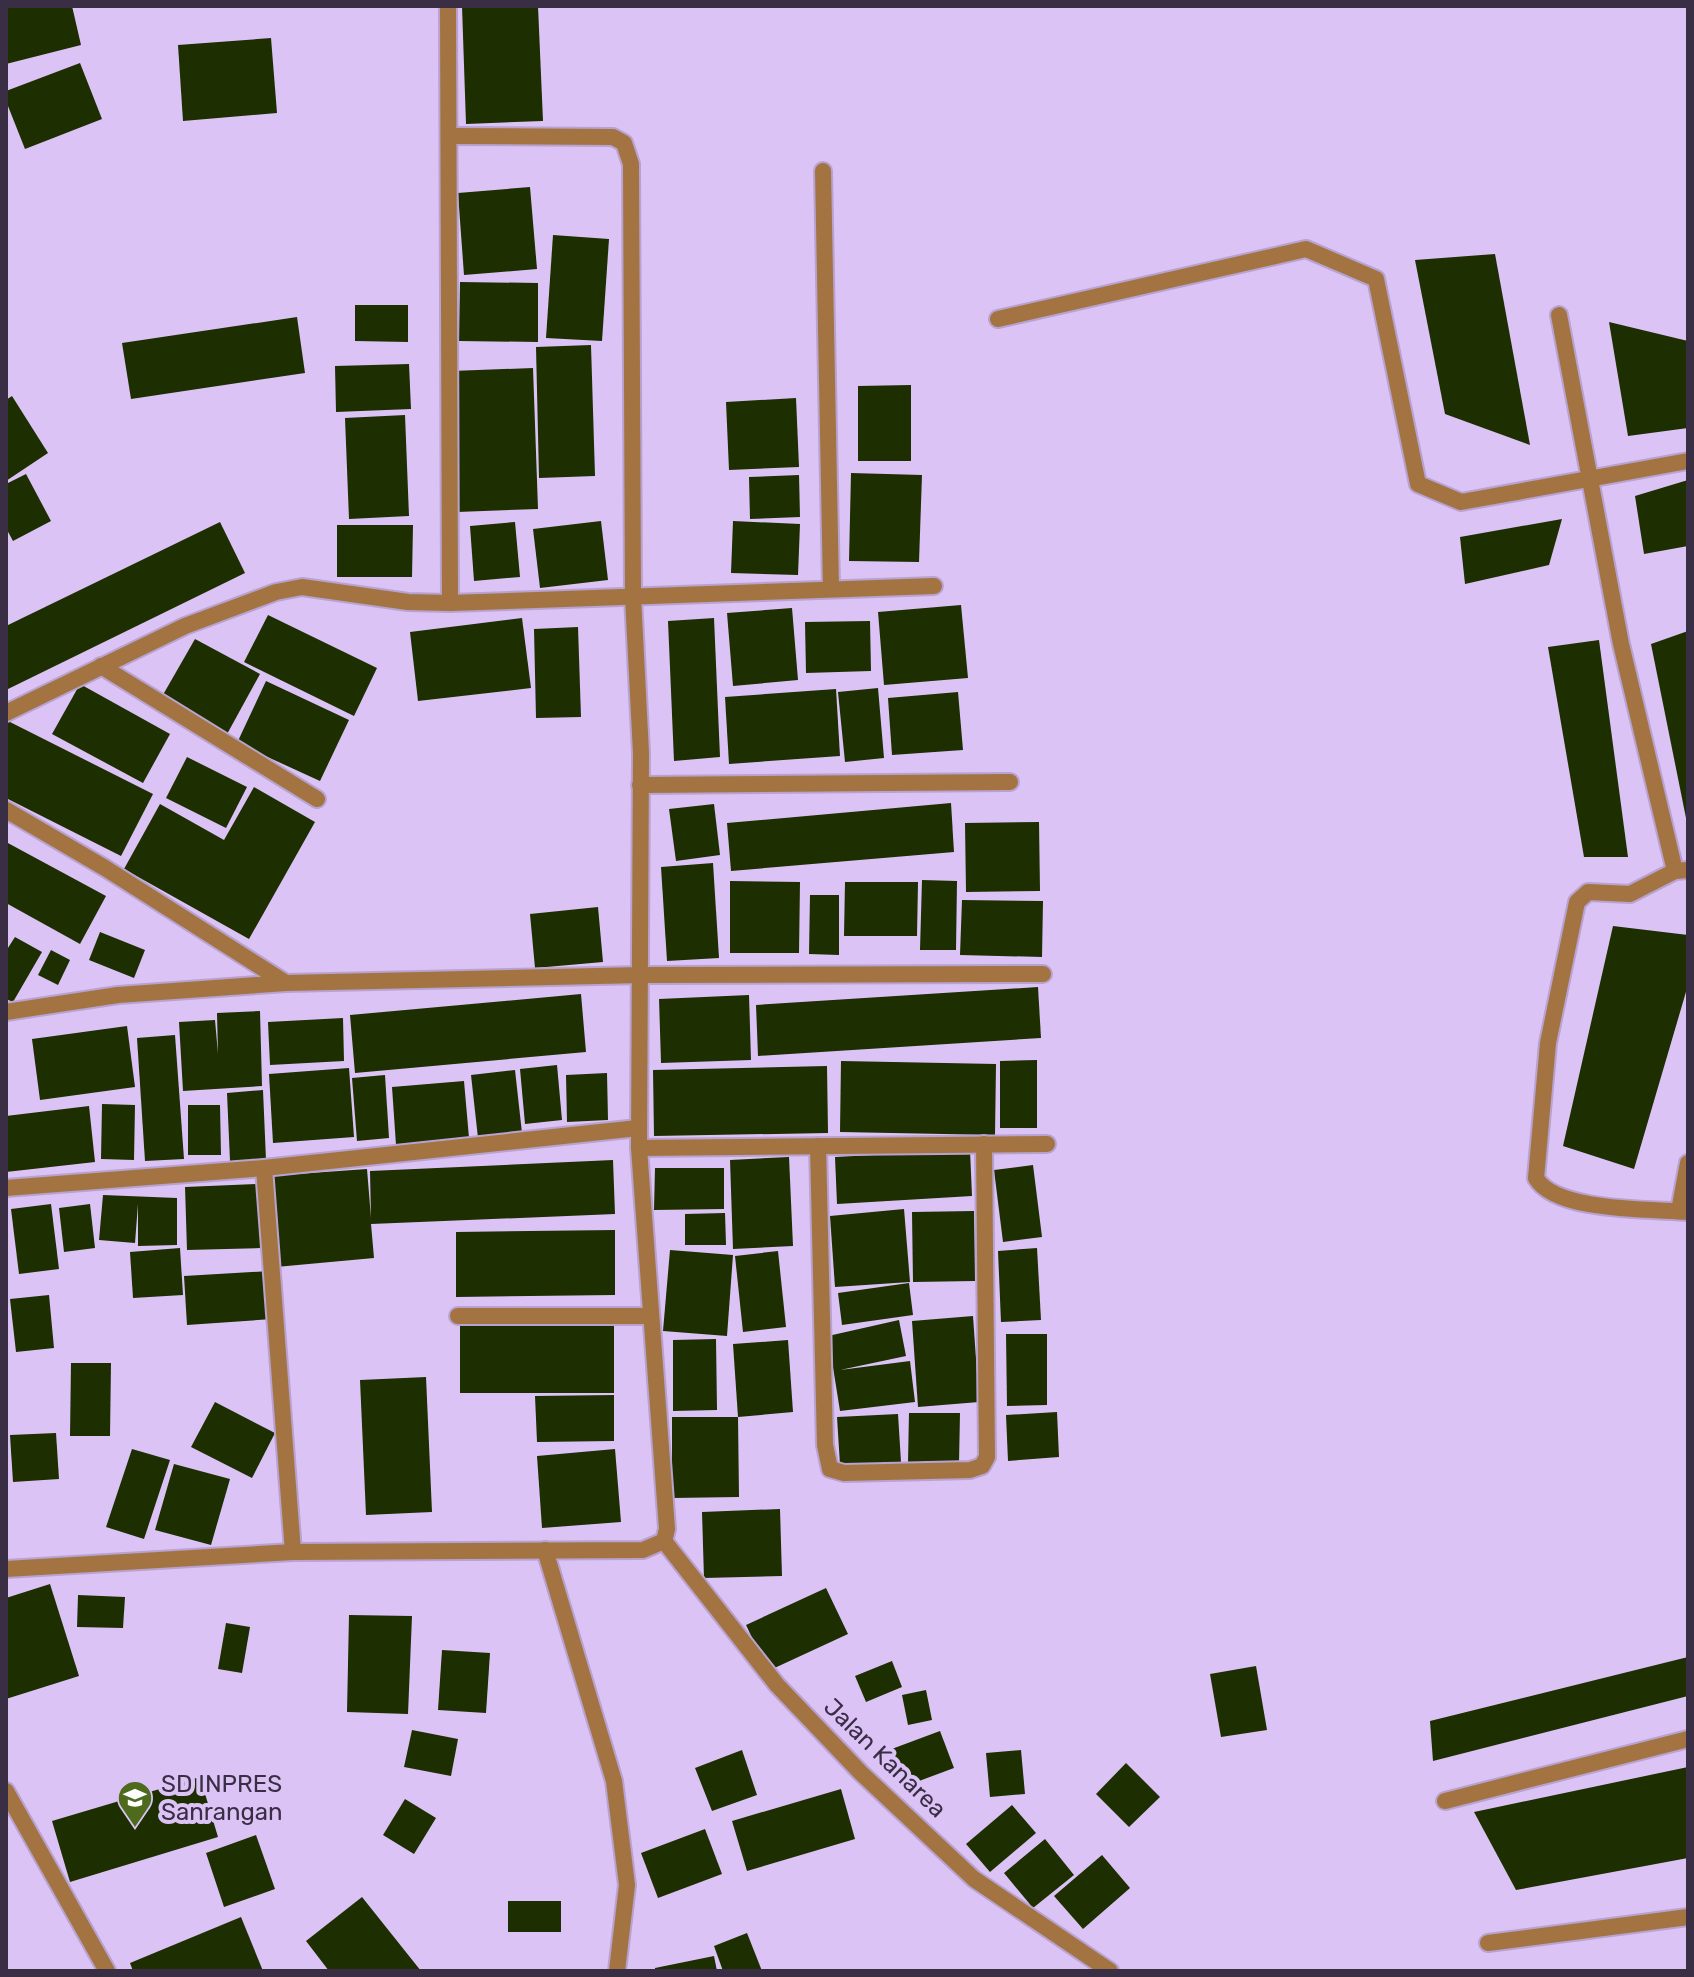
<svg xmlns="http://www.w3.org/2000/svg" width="1694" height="1977" viewBox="0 0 1694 1977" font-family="Rubik,sans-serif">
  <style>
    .building { fill: #1d2e00 }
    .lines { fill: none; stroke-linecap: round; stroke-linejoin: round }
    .minor-casing { stroke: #b8a2cf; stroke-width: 20 }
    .tertiary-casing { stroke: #b8a2cf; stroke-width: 20 }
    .minor { stroke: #a37441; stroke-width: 16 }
    .tertiary { stroke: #a37441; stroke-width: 16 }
    .labels { text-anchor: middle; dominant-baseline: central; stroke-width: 8; stroke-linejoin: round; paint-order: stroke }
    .street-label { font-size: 24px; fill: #392e43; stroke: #dcc3f6 }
    .poi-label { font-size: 24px; fill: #392e43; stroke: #dcc3f6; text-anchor: start }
  </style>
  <rect width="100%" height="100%" fill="#dcc3f6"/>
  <!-- building -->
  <g class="building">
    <path d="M6,6H72L81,45L6,64Z"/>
    <path d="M462,6H538L543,121L466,124Z"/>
    <path d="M271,38L277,113L183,121L178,45Z"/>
    <path d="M80,63L102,119L25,149L6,101V91Z"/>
    <path d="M530,187L537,269L464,275L458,193Z"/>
    <path d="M553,235L609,239L602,341L546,338Z"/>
    <path d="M1495,254L1530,445L1445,414L1415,260Z"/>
    <path d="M460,282L538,283V342L459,341Z"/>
    <path d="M355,305H408V342L355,341Z"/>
    <path d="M297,317L305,373L131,399L122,343Z"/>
    <path d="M1609,322L1688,341V428L1628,436Z"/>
    <path d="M591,345L595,476L539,478L536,347Z"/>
    <path d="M409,364L411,409L336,412L335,366Z"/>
    <path d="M533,368L538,509L457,512L452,371Z"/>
    <path d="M911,385V461H858V386Z"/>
    <path d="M12,396L48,453L6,481V400Z"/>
    <path d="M796,398L799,467L729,470L726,402Z"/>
    <path d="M405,415L409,516L349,519L345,418Z"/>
    <path d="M851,473L922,475L919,562L849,561Z"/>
    <path d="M26,474L51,521L13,541L6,528V484Z"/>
    <path d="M799,475L800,517L750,519L749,477Z"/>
    <path d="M1688,480V546L1644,554L1635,496Z"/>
    <path d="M1562,519L1549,565L1465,584L1460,537Z"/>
    <path d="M601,521L608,580L540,588L533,529Z"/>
    <path d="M733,521L800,524L798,575L731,573Z"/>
    <path d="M220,522L245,573L6,690V626Z"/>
    <path d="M515,522L520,577L474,581L470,526Z"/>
    <path d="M337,525H413L412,577H337Z"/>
    <path d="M961,605L968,678L884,685L878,612Z"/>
    <path d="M792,608L798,680L733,686L727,613Z"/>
    <path d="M268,615L377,668L354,716L244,662Z"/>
    <path d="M522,618L531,688L418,701L410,632Z"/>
    <path d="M714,618L720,757L674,761L668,621Z"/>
    <path d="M870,621L871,671L806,673L805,622Z"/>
    <path d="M578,627L581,717L536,718L534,629Z"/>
    <path d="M1688,631V823H1687L1651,644Z"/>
    <path d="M195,639L260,674L226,736L160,700Z"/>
    <path d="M1599,640L1628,857H1584L1548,647Z"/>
    <path d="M266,681L349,720L320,781L237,743Z"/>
    <path d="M80,684L170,734L143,783L52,734Z"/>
    <path d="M878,688L884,758L845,762L838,692Z"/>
    <path d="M836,689L840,756L729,764L725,697Z"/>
    <path d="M958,692L963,750L892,755L888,698Z"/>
    <path d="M6,720L153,794L121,856L6,798Z"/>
    <path d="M187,757L247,787L226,828L166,798Z"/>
    <path d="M254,787L315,822L249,939L124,869L160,804L224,840Z"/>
    <path d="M951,803L954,852L731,871L727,823Z"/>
    <path d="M714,804L720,855L676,861L669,809Z"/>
    <path d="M1039,822L1040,891L966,892L965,823Z"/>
    <path d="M6,842L106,896L80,944L6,903Z"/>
    <path d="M713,863L719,958L667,961L661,867Z"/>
    <path d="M922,880L957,881L956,950H920Z"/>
    <path d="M730,881L800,882L799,953H730Z"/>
    <path d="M845,882H918L917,936H844Z"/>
    <path d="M810,895H839V955L809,954Z"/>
    <path d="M962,900L1043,901L1042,957L960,955Z"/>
    <path d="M598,907L603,962L535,968L530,914Z"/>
    <path d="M1613,926L1688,935V985L1634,1169L1563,1146Z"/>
    <path d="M100,932L145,950L134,978L89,960Z"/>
    <path d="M15,937L42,952L13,1002L6,999V951Z"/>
    <path d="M51,950L70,960L58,985L38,975Z"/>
    <path d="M1038,987L1041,1038L758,1056L756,1005Z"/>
    <path d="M581,994L586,1052L355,1073L350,1015Z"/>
    <path d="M749,995L751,1060L661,1063L659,999Z"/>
    <path d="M260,1011L262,1086L183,1091L179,1022L215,1020L218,1054L217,1013Z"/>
    <path d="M343,1018L344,1061L270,1065L268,1022Z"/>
    <path d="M127,1026L135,1087L40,1100L32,1039Z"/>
    <path d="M175,1035L184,1159L145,1161L137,1038Z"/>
    <path d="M1037,1060V1128H1000V1061Z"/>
    <path d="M841,1061L996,1064L995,1135L840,1132Z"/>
    <path d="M557,1065L562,1120L525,1124L520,1069Z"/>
    <path d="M827,1066L828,1133L654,1136L653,1070Z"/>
    <path d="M349,1068L354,1137L273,1143L269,1074Z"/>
    <path d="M515,1070L522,1133L478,1138L471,1075Z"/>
    <path d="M607,1073L608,1120L567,1122L566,1075Z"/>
    <path d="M385,1075L389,1138L357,1141L352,1078Z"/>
    <path d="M464,1081L469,1138L396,1145L392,1087Z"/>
    <path d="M263,1090L266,1160L230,1161L227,1093Z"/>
    <path d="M102,1104L135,1105L134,1160L101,1159Z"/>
    <path d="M188,1105H220L221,1155H188Z"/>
    <path d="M89,1106L95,1162L6,1172V1116Z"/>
    <path d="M970,1150L972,1196L837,1204L835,1157Z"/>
    <path d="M789,1157L793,1246L733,1249L730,1160Z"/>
    <path d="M613,1160L615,1214L371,1224L374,1258L276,1267L269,1176L367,1169L371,1218L370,1171Z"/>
    <path d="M1033,1165L1042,1237L1003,1242L994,1170Z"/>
    <path d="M655,1168H724V1209L654,1210Z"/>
    <path d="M259,1184L261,1248L187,1250L185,1187Z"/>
    <path d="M103,1195L177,1198V1245L138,1246V1204L135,1243L99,1240Z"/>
    <path d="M51,1204L59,1269L19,1274L11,1209Z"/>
    <path d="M90,1204L95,1248L64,1252L59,1208Z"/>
    <path d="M904,1209L910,1282L835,1287L830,1216Z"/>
    <path d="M974,1211L975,1281L913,1282L912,1212Z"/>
    <path d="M725,1213L726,1245H685V1214Z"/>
    <path d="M615,1230V1295L456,1297V1232Z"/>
    <path d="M180,1248L183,1295L133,1298L130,1252Z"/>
    <path d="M1037,1248L1041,1320L1001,1322L998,1251Z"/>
    <path d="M670,1250L733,1255L727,1336L663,1331Z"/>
    <path d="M778,1251L786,1327L743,1332L735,1256Z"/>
    <path d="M269,1271L272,1319L187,1325L184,1276Z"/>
    <path d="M909,1283L913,1315L842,1325L838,1293Z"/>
    <path d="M49,1295L54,1348L16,1352L10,1299Z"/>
    <path d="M973,1316L979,1402L918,1407L912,1321Z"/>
    <path d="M899,1320L906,1356L840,1370L910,1361L915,1402L840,1411L828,1336Z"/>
    <rect x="460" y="1326" width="154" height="67"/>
    <path d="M1006,1334H1047V1405L1007,1406Z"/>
    <path d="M716,1339L717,1410L673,1411V1340Z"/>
    <path d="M788,1340L793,1412L738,1417L733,1344Z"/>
    <path d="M71,1363H111L110,1436H70Z"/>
    <path d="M426,1377L432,1512L366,1515L360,1380Z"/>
    <path d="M614,1395V1441L537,1442L535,1396Z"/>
    <path d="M215,1402L275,1433L252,1478L191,1447Z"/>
    <path d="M1057,1412L1059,1457L1008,1461L1006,1415Z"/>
    <path d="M909,1413H960L959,1463L908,1462Z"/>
    <path d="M898,1414L901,1462L840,1465L837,1417Z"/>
    <path d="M672,1417H738L739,1497L672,1498Z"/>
    <path d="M56,1433L59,1479L13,1482L10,1435Z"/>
    <path d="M132,1449L170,1460L144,1539L106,1527Z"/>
    <path d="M615,1449L621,1522L542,1528L537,1456Z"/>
    <path d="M174,1464L230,1479L211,1545L155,1530Z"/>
    <path d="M780,1509L782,1576L704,1578L702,1512Z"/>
    <path d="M50,1584L79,1676L6,1699V1598Z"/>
    <path d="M826,1588L848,1634L768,1671L746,1625Z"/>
    <path d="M78,1595L125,1597L123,1628L77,1627Z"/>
    <path d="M349,1615L412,1616L408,1714L347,1712Z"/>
    <path d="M226,1623L250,1627L242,1673L218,1669Z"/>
    <path d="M442,1650L490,1653L486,1713L438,1710Z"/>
    <path d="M1688,1657V1696L1433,1761L1430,1721Z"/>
    <path d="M892,1661L902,1687L866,1702L855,1676Z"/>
    <path d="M1256,1666L1267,1730L1221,1737L1210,1674Z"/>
    <path d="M926,1690L932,1720L908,1725L902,1695Z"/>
    <path d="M412,1730L458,1739L451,1776L404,1767Z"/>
    <path d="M940,1731L954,1768L903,1787L889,1750Z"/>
    <path d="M742,1750L757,1795L712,1811L695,1768Z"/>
    <path d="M1021,1750L1025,1794L990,1797L986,1753Z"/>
    <path d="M1126,1763L1160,1797L1129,1827L1096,1794Z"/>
    <path d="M1688,1767V1858L1516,1890L1474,1812Z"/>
    <path d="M200,1777L218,1837L70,1882L52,1821Z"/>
    <path d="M841,1789L855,1839L747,1871L732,1821Z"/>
    <path d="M405,1799L436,1818L414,1854L383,1835Z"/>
    <path d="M1012,1805L1036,1833L990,1872L966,1844Z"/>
    <path d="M705,1829L722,1874L658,1898L641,1853Z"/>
    <path d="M256,1835L275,1889L224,1907L206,1853Z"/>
    <path d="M1045,1839L1074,1875L1033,1908L1004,1873Z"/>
    <path d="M1102,1855L1130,1888L1083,1929L1054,1896Z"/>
    <path d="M362,1897L421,1971H329L306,1941Z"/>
    <rect x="508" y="1901" width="53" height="31"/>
    <path d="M241,1917L263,1971H133L130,1963Z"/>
    <path d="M747,1933L762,1971H723L714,1946Z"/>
    <path d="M714,1956L717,1971H655V1968Z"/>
  </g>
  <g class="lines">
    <defs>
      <g id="minor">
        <path d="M448,6L450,603L934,586"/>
        <path d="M823,171L831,589"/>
        <path d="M1559,315L1621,644L1675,871"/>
        <path d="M998,319L1306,249L1376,279L1418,484L1461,502L1688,461"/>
        <path d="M101,666L317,799"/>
        <path d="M6,713L185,626L276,592L302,587L408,602L450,603"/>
        <path d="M640,785L1010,782"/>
        <path d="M6,810L105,868L286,983"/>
        <path d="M1688,870L1675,871L1630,894L1588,892L1577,902L1548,1043L1536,1178C1555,1212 1651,1209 1688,1212"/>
        <path d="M6,1012L118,995L286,983L642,975L1043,974"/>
        <path d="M818,1146L825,1445L830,1469L844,1473L970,1470L982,1466L987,1457L984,1144"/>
        <path d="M639,1148L1047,1144"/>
        <path d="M264,1168L293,1552"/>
        <path d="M6,1188L264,1168L638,1128"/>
        <path d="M1679,1211L1688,1163"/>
        <path d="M458,1316H649"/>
        <path d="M664,1541L777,1685L861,1773L974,1879L1110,1971"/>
        <path d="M545,1550L614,1781L627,1885L617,1971"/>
        <path d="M6,1569L293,1552L643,1550L664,1541L667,1529L639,1148L641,753L633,597L631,164L624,143L613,137L451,136"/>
        <path d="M1445,1801L1688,1739"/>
        <path d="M1488,1943L1688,1917"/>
      </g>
      <path id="tertiary" d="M6,1791L107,1971"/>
    </defs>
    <!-- minor casing -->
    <use href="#minor" class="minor-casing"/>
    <!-- tertiary casing -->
    <use href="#tertiary" class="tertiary-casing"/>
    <!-- minor -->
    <use href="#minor" class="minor"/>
    <!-- tertiary -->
    <use href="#tertiary" class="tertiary"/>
  </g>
  <!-- icons -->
  <defs>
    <symbol id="school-pin" viewBox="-11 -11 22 30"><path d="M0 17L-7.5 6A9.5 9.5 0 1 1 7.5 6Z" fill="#4e6a1d" stroke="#dcc3f6"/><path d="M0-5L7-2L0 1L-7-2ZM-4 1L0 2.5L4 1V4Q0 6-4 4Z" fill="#fff"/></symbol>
  </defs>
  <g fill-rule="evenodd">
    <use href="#school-pin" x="115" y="1778" width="40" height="54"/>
  </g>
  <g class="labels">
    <!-- street labels -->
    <g class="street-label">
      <text transform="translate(885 1758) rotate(44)">Jalan Kanarea</text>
    </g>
    <!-- poi labels -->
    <g class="poi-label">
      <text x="161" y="1784">SD INPRES<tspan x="161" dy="28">Sanrangan</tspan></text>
    </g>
  </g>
  <!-- border -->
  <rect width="1694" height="1977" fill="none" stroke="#392e43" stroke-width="16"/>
</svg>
